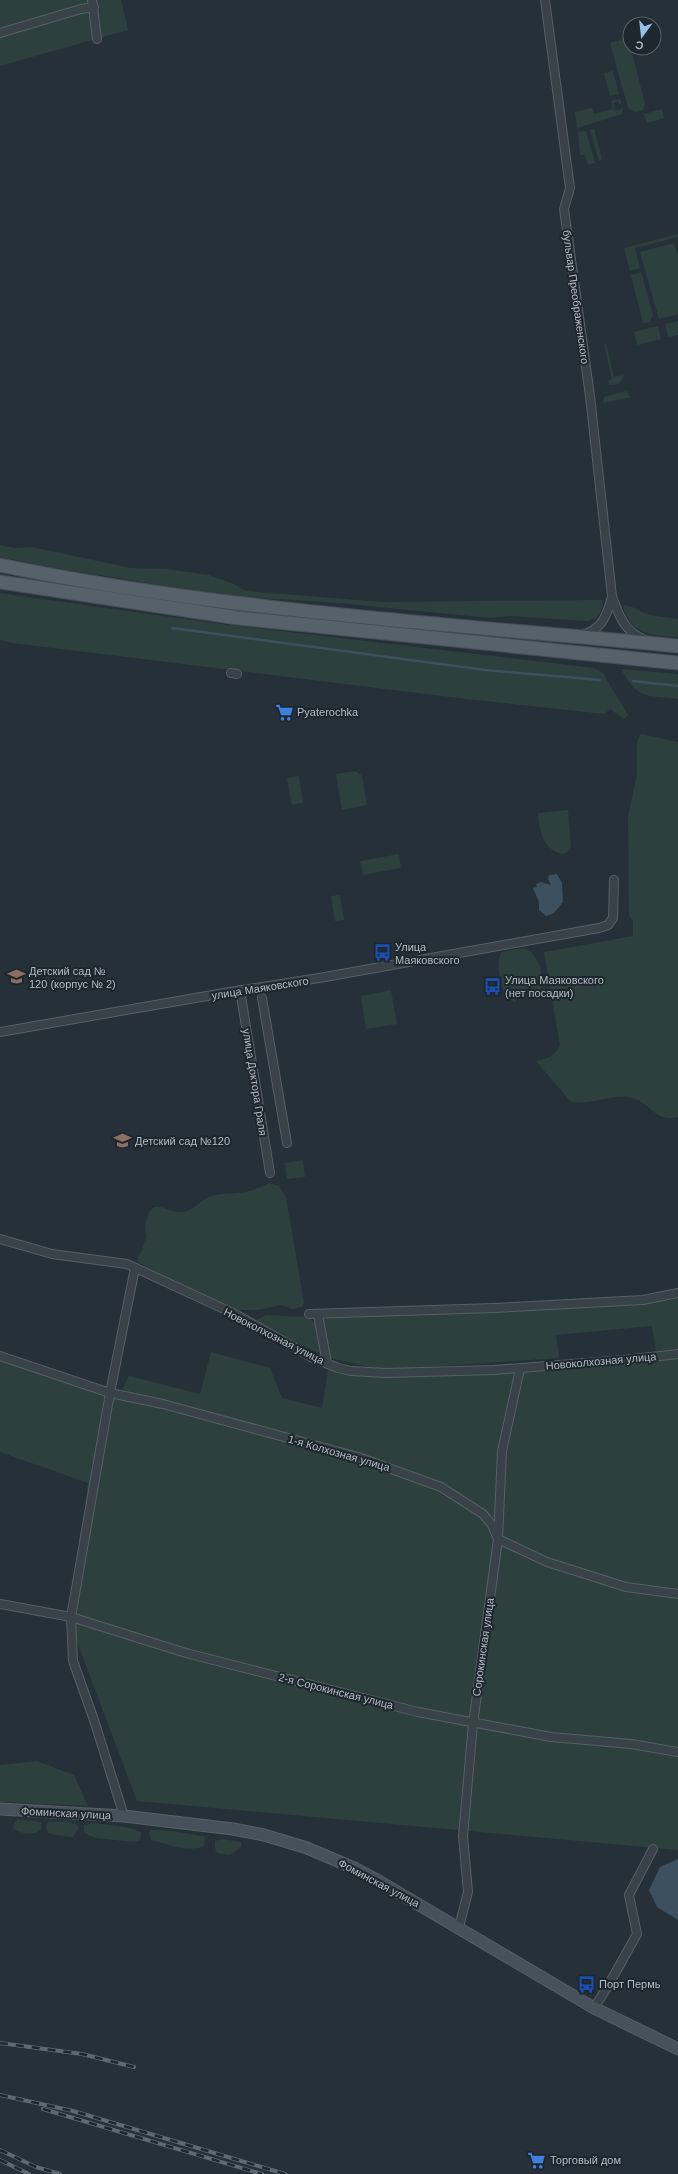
<svg xmlns="http://www.w3.org/2000/svg" width="678" height="2174" viewBox="0 0 678 2174" font-family="Arial,sans-serif">
  <style>
    .green { fill: #2d403e }
    .water { fill: #3d505f }
    .lines { fill: none; stroke-linecap: round; stroke-linejoin: round }
    .stream { stroke: #3d505f; stroke-width: 2.5 }
    .street-casing { stroke: #575f67; stroke-width: 10 }
    .secondary-casing { stroke: #575f67; stroke-width: 13 }
    .primary-casing { stroke: #454d55; stroke-width: 15 }
    .street { stroke: #394149; stroke-width: 8 }
    .secondary { stroke: #47515b; stroke-width: 11 }
    .primary { stroke: #576169; stroke-width: 13 }
    .rail-casing { stroke: #5f6972; stroke-width: 4 }
    .rail { stroke: #1e262e; stroke-width: 2.5; stroke-dasharray: 8; stroke-linecap: butt }
    .labels { text-anchor: middle; dominant-baseline: central; stroke-width: 4; stroke-linejoin: round; paint-order: stroke }
    .street-label { font-size: 11px; fill: #b4bcc4; stroke: #1e262e }
    .poi-label { font-size: 11px; fill: #b4bcc4; stroke: #1e262e; text-anchor: start }
  </style>
  <rect width="100%" height="100%" fill="#253038"/>
  <!-- green -->
  <g class="green">
    <path d="M0,0H121L128,30L0,66Z"/>
    <path d="M628,38L645,104L643,110L635,112L628,108L610,43Z"/>
    <path d="M613,71L619,94L610,96L604,73Z"/>
    <path d="M620,99L622,103L619,104L618,101L613,103L615,111L621,109L623,106L622,114L577,128L575,112L592,108L594,114L613,109L611,101Z"/>
    <path d="M662,109L664,118L647,123L644,114Z"/>
    <path d="M594,129L602,159L599,161L590,130Z"/>
    <path d="M586,131L595,163L588,165L585,155H580L578,132Z"/>
    <path d="M678,234V237L635,248L640,268L630,271L624,248Z"/>
    <path d="M674,243L678,256V314L659,319L640,252Z"/>
    <path d="M641,272L653,315L650,322L643,323L631,275Z"/>
    <path d="M678,321V335L668,337L665,324Z"/>
    <path d="M658,326L661,339L637,345L634,332Z"/>
    <path d="M606,343L614,377L623,375V378L619,384L609,385L608,381L612,379L604,345Z"/>
    <path d="M626,391L631,397L603,403L604,397Z"/>
    <path d="M0,545L14,548L32,547L131,568L167,569L209,575L234,584L246,591L382,602L602,600C602,613 600,617 588,621L511,616L490,618L339,603L229,596L55,568L0,557Z"/>
    <path d="M0,593L213,623L594,668L603,673L628,715L624,719L610,709L604,714L458,698L12,643L0,640Z"/>
    <path d="M623,605L632,607L649,615L678,619V637C653,635 629,635 623,605Z"/>
    <path d="M621,669L678,674V699C646,695 638,700 621,669Z"/>
    <path d="M641,734L678,742V1117C654,1123 652,1102 629,1097C610,1094 586,1107 570,1101L536,1061C547,1059 555,1056 560,1045L544,952L633,936V921L629,915L628,817L637,774V742Z"/>
    <path d="M355,771L362,776L367,805L342,810L336,774Z"/>
    <path d="M299,776L303,803L292,805L287,778Z"/>
    <path d="M568,810L571,846L566,853L562,854C542,849 539,829 538,813Z"/>
    <path d="M399,854L401,868L363,875L360,861Z"/>
    <path d="M340,895L344,920L335,921L331,896Z"/>
    <path d="M523,948C541,952 549,987 535,999L532,988L514,991L516,1002C512,1001 508,999 506,995C500,986 495,960 502,952Z"/>
    <path d="M391,990L397,1024L366,1029L361,996Z"/>
    <path d="M303,1160L305,1177L287,1179L285,1163Z"/>
    <path d="M269,1183L279,1186L286,1198L304,1302L302,1307L292,1309L281,1305L258,1310H234L156,1277L153,1270L138,1262L137,1258L141,1252L146,1237L145,1225L149,1212L154,1207C163,1205 172,1213 181,1212C193,1212 200,1200 211,1196C221,1193 229,1194 239,1193C250,1192 259,1188 269,1183Z"/>
    <path d="M678,1296V1349L656,1351L652,1326L556,1335L559,1358L382,1370L330,1358L322,1319L631,1302Z"/>
    <path d="M266,1315L305,1317L311,1319L316,1326L320,1352L318,1353C299,1343 277,1336 258,1324L257,1320Z"/>
    <path d="M211,1352L270,1368L282,1398L322,1408L328,1370L365,1376L512,1373L678,1358V1850L137,1801L71,1626L88,1483L0,1452V1361L120,1393L129,1376L200,1394Z"/>
    <path d="M37,1761L74,1775L88,1806L0,1802V1765Z"/>
    <path d="M18,1819L41,1822V1829C35,1837 21,1833 13,1829L14,1823Z"/>
    <path d="M65,1821L76,1824L79,1828L73,1837L54,1835L48,1833L46,1826L48,1822Z"/>
    <path d="M93,1823L126,1827L141,1832L140,1840L134,1842L95,1838L84,1833V1825Z"/>
    <path d="M151,1830H165L203,1836L205,1838L204,1846C188,1853 168,1844 151,1840L149,1833Z"/>
    <path d="M222,1839L241,1842V1847L230,1855L217,1853L215,1848V1841Z"/>
  </g>
  <!-- water -->
  <g class="water">
    <path d="M557,874L562,883L563,902L554,913L546,916L539,910V902L533,888L537,887L536,884L541,882L551,885L548,879L549,875Z"/>
    <path d="M678,1859V1920L657,1907L649,1890L660,1867Z"/>
  </g>
  <g class="lines">
    <!-- stream -->
    <g class="stream">
      <path d="M172,628L485,670L600,680"/>
      <path d="M633,681L678,686"/>
    </g>
    <defs>
      <g id="street">
        <path d="M92,0L97,39"/>
        <path d="M545,0L570,188L564,209L590,396L612,596C619,616 624,631 645,640"/>
        <path d="M0,33L81,9L94,7"/>
        <path d="M582,635C602,630 607,615 612,597"/>
        <path d="M231,673L237,674"/>
        <path d="M240,990L270,1173"/>
        <path d="M262,998L287,1143"/>
        <path d="M0,1032L224,993L325,977L599,928L608,925L613,918L614,880"/>
        <path d="M0,1239L52,1254L127,1264L237,1315L311,1357L338,1368L351,1371L386,1373L494,1370L624,1360L678,1354"/>
        <path d="M309,1314L494,1308L643,1300L678,1293"/>
        <path d="M318,1315L327,1363"/>
        <path d="M0,1356L110,1393L163,1404L358,1457L441,1487L483,1514L492,1525L498,1539L547,1562L626,1587L678,1594"/>
        <path d="M0,1604L71,1617L186,1653L418,1712L551,1737L631,1744L678,1752"/>
        <path d="M124,1816L94,1720L73,1661L71,1617L110,1393L135,1268"/>
        <path d="M459,1927L468,1892L463,1836L473,1724L498,1539L502,1451L520,1369"/>
        <path d="M594,2008L608,1986L637,1934L629,1895L653,1849"/>
      </g>
      <path id="secondary" d="M0,1809L124,1816L233,1829L264,1835L307,1848L354,1868L377,1880L594,2008L678,2049"/>
      <g id="primary">
        <path d="M0,565C223,611 452,624 678,646"/>
        <path d="M0,582L238,618L678,663"/>
      </g>
    </defs>
    <!-- street casing -->
    <use href="#street" class="street-casing"/>
    <!-- secondary casing -->
    <use href="#secondary" class="secondary-casing"/>
    <!-- primary casing -->
    <use href="#primary" class="primary-casing"/>
    <!-- street -->
    <use href="#street" class="street"/>
    <!-- secondary -->
    <use href="#secondary" class="secondary"/>
    <!-- primary -->
    <use href="#primary" class="primary"/>
    <defs>
      <g id="rail">
        <path d="M0,2043L82,2054L134,2067"/>
        <path d="M0,2095L73,2111L285,2174"/>
        <path d="M43,2109L262,2174"/>
        <path d="M0,2150L36,2167L60,2174"/>
        <path d="M0,2160L29,2174"/>
      </g>
    </defs>
    <!-- rail casing -->
    <use href="#rail" class="rail-casing"/>
    <!-- rail -->
    <use href="#rail" class="rail"/>
  </g>
  <!-- icons -->
  <defs>
    <symbol id="supermarket-bare" viewBox="-9 -9 18 18"><path d="M-6-5.5h2.5l.6 2H6L4.5 2H-2.5L-4.4-4H-6ZM-1.5 3.2a1.3 1.3 0 1 0 .1 0ZM3 3.2a1.3 1.3 0 1 0 .1 0Z" fill="#3f7fe0" stroke="#1e262e" stroke-width="2.5" paint-order="stroke"/></symbol>
    <symbol id="bus-bare" viewBox="-9 -9 18 18"><path d="M-5-6H5V4H4V6H2V4H-2V6H-4V4H-5ZM-3.5-4V0h7V-4ZM-3.5 1.2v1.5H-2V1.2ZM2 1.2v1.5H3.5V1.2Z" fill="#1a4fb4" stroke="#1e262e" stroke-width="2.5" paint-order="stroke"/></symbol>
    <symbol id="school-bare" viewBox="-9 -9 18 18"><path d="M0-5L7-2L0 1L-7-2ZM-4 1L0 2.5L4 1V4Q0 6-4 4Z" fill="#8d6e63" stroke="#1e262e" stroke-width="2.5" paint-order="stroke"/></symbol>
  </defs>
  <g fill-rule="evenodd">
    <use href="#supermarket-bare" x="272" y="700" width="25" height="25"/>
    <use href="#bus-bare" x="370" y="940" width="25" height="25"/>
    <use href="#school-bare" x="4" y="964" width="25" height="25"/>
    <use href="#bus-bare" x="480" y="974" width="25" height="25"/>
    <use href="#school-bare" x="110" y="1128" width="25" height="25"/>
    <use href="#bus-bare" x="574" y="1972" width="25" height="25"/>
    <use href="#supermarket-bare" x="524" y="2148" width="25" height="25"/>
  </g>
  <g class="labels">
    <!-- street labels -->
    <g class="street-label">
      <text transform="translate(576 297) rotate(82)">бульвар Преображенского</text>
      <text transform="translate(260 988) rotate(-9)">улица Маяковского</text>
      <text transform="translate(255 1082) rotate(81)">улица Доктора Граля</text>
      <text transform="translate(274 1336) rotate(27)">Новоколхозная улица</text>
      <text transform="translate(601 1361) rotate(-5)">Новоколхозная улица</text>
      <text transform="translate(339 1453) rotate(16)">1-я Колхозная улица</text>
      <text transform="translate(483 1647) rotate(-82)">Сорокинская улица</text>
      <text transform="translate(336 1691) rotate(14)">2-я Сорокинская улица</text>
      <text transform="translate(66 1813) rotate(3)">Фоминская улица</text>
      <text transform="translate(379 1883) rotate(28)">Фоминская улица</text>
    </g>
    <!-- poi labels -->
    <g class="poi-label">
      <text x="297" y="712">Pyaterochka</text>
      <text x="395" y="947">Улица<tspan x="395" dy="13">Маяковского</tspan></text>
      <text x="29" y="971">Детский сад №<tspan x="29" dy="13">120 (корпус № 2)</tspan></text>
      <text x="505" y="980">Улица Маяковского<tspan x="505" dy="13">(нет посадки)</tspan></text>
      <text x="135" y="1141">Детский сад №120</text>
      <text x="599" y="1984">Порт Пермь</text>
      <text x="550" y="2160">Торговый дом</text>
    </g>
  </g>
  <!-- north arrow -->
  <g transform="translate(642 36) rotate(195)"><circle r="19" fill="#1e262e" stroke="#5a626a"/>
  <path d="M0-3L7 15L0 10L-7 15Z" fill="#94c0ea"/>
  <text y="-6" font-size="11" font-weight="bold" text-anchor="middle" fill="#b4bcc4">С</text>
  </g>
</svg>
